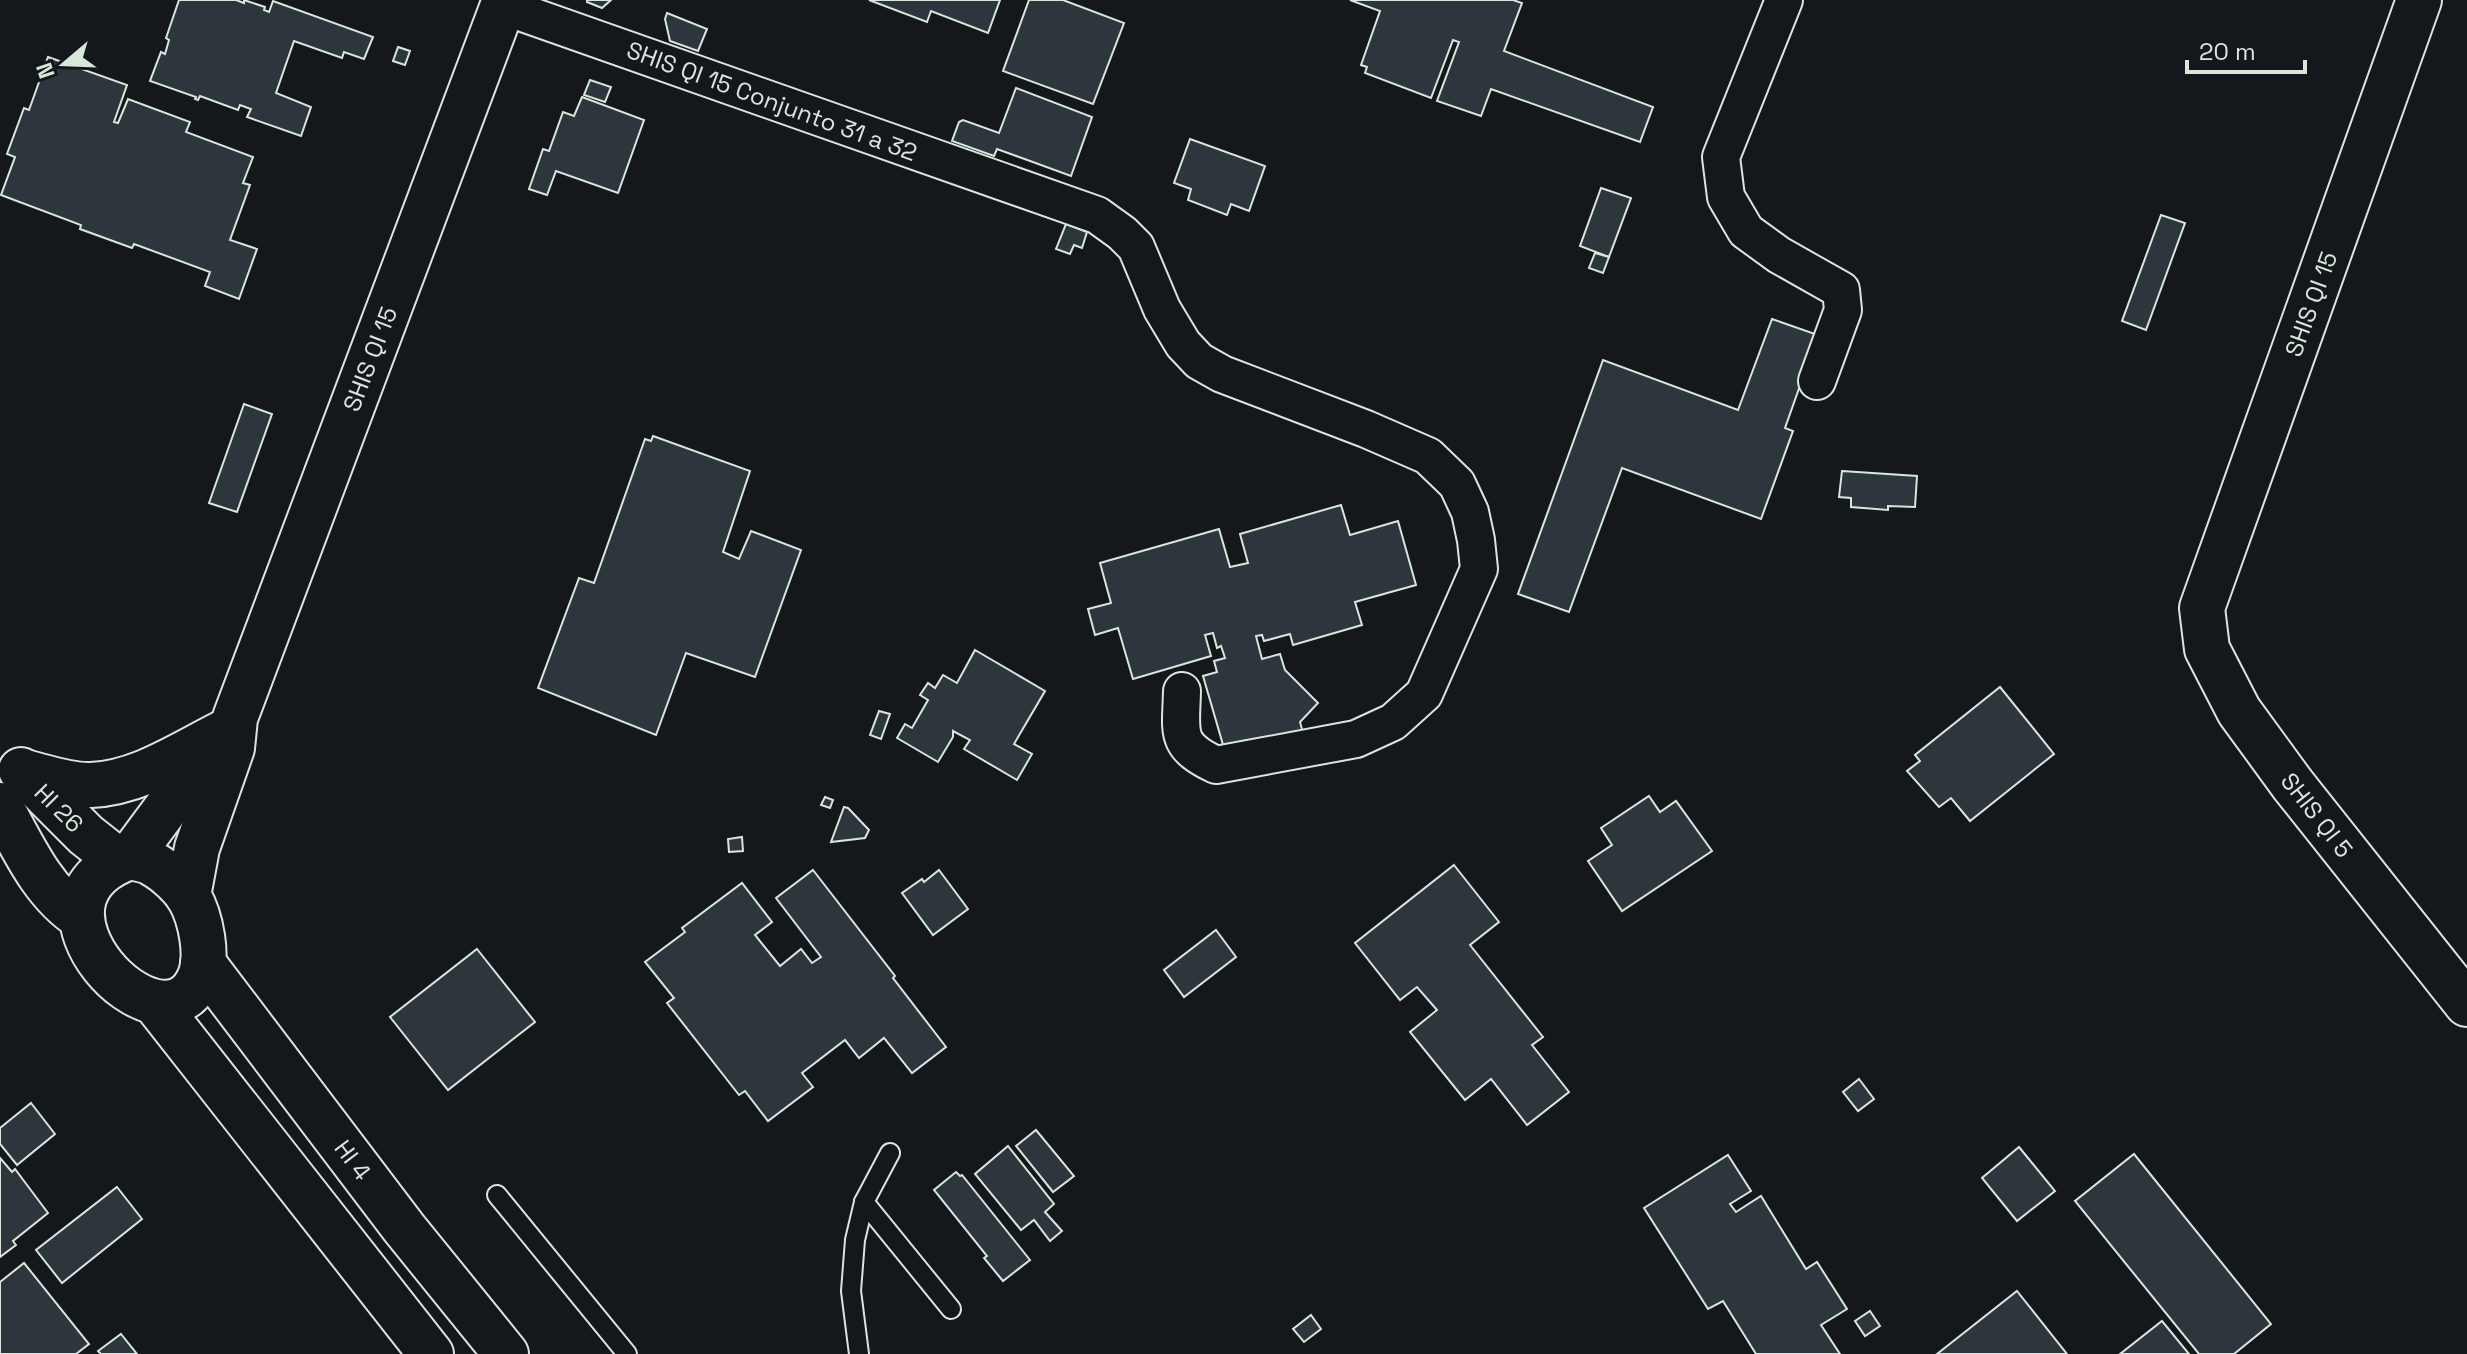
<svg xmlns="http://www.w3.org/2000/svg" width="2467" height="1354" viewBox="0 0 2467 1354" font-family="'Space Grotesk',sans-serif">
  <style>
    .building { fill: #2c363c; stroke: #d8e6dc; stroke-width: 2 }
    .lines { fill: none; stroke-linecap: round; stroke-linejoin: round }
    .service-casing { stroke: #d8e6dc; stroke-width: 22 }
    .minor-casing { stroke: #d8e6dc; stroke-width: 40 }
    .tertiary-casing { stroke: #d8e6dc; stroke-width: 48 }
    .service { stroke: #14181c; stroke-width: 18 }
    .minor { stroke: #14181c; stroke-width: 36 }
    .tertiary { stroke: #14181c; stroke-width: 44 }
    .labels { text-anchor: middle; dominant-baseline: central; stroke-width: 6; stroke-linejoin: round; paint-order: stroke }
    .street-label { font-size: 24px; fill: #d8e6dc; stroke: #14181c }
  </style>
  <rect width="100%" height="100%" fill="#14181c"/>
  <!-- building -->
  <g class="building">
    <path d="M179,0H236L244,3V0L265,7L264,10L269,12L273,1L373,37L364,59L344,52L342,58L294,41L276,93L311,107L301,136L247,117L251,109L240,105L238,110L200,96L198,100L195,99L196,97L150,81L161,52L165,54L169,40L166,38Z"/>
    <path d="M587,0H611L602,8L587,2Z"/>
    <path d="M869,0H1000L988,33L931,11L927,22Z"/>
    <path d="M1029,0H1063L1124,23L1093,104L1003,71Z"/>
    <path d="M1350,0H1513L1522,3L1504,51L1653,107L1640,142L1491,89L1481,116L1437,101L1459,42L1453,40L1431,98L1365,73L1367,67L1361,65L1380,11Z"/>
    <path d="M667,13L707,29L698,51L670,41L665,19Z"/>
    <path d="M398,47L410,51L405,65L393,61Z"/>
    <path d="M48,57L127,85L114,122L118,123L128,99L190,122L186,132L253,157L243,183L250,185L230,240L257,249L239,299L205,286L210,272L134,244L132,248L80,229L81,225L1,195L15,157L7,154L24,108L29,110Z"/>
    <path d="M590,80L611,87L605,102L584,95Z"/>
    <path d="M1016,88L1092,117L1071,176L997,149L994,156L952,141L959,122L963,120L999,133Z"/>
    <path d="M582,97L644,120L618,193L556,171L547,195L529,189L543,149L549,151L563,112L574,116Z"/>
    <path d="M1190,139L1265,166L1249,211L1231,204L1227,215L1188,200L1191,189L1174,183Z"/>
    <path d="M1601,188L1631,198L1609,257L1580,246Z"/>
    <path d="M2161,215L2185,223L2146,330L2122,321Z"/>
    <path d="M1066,224L1087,232L1082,248L1074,245L1070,254L1056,249Z"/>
    <path d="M1595,253L1609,257L1603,273L1589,268Z"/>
    <path d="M1772,319L1818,335L1785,428L1793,431L1761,519L1622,468L1569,612L1518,594L1603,360L1738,410Z"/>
    <path d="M244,404L272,414L237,512L209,503Z"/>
    <path d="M653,436L750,471L723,552L739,559L751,531L801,550L755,677L686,653L656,735L538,688L579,578L594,583L645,439L651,441Z"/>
    <path d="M1842,471L1917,476L1915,507L1888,506V510L1851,507V498L1839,497Z"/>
    <path d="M1341,505L1350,535L1398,521L1416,585L1355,602L1362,625L1293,645L1290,634L1264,641L1262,635L1256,636L1262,659L1280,654L1285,670L1318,703L1300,722L1303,733L1226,755L1203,676L1217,672L1214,661L1225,658L1221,646L1217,648L1213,633L1205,635L1211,656L1133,679L1118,628L1095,635L1088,609L1111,603L1100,563L1219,529L1230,567L1248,563L1240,534Z"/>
    <path d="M975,650L1045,691L1014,744L1032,754L1017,780L964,749L970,740L953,731V737L938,762L897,738L905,724L912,728L928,700L920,695L928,683L935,688L943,675L957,683Z"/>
    <path d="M2000,687L2054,754L1970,821L1951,798L1939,807L1907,771L1920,761L1915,755Z"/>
    <path d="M879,711L890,714L881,739L870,735Z"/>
    <path d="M1649,796L1660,812L1676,801L1712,851L1622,911L1588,861L1612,845L1601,828Z"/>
    <path d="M825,797L833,800L830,808L821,805Z"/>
    <path d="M844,807L848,808L869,830L865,838L831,842Z"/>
    <path d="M742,837L743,851L729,852L728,839Z"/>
    <path d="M1454,865L1499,922L1470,945L1543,1037L1532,1045L1569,1092L1527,1125L1491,1079L1465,1100L1410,1032L1437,1010L1417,987L1400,1000L1355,943Z"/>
    <path d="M813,870L895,976L893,978L946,1047L912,1073L884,1038L859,1058L845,1040L802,1073L813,1087L768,1121L745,1091L739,1095L667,1003L674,998L645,962L685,932L682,928L742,883L772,922L755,935L780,966L801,949L812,963L821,957L776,898Z"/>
    <path d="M939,870L968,909L933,935L902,893L922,879L924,882Z"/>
    <path d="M1216,930L1236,957L1184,997L1164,970Z"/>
    <path d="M477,949L535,1022L448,1090L390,1017Z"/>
    <path d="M1859,1079L1874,1099L1858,1111L1843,1092Z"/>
    <path d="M31,1103L55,1134L17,1165L0,1144V1128Z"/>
    <path d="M1036,1130L1074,1176L1053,1192L1016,1146Z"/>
    <path d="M1008,1146L1054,1204L1045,1212L1062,1231L1050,1241L1034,1220L1021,1230L975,1174Z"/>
    <path d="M2019,1147L2055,1191L2017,1221L1982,1178Z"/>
    <path d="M2134,1154L2271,1324L2234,1354H2199L2075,1201Z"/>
    <path d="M1728,1155L1751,1191L1730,1204L1736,1212L1761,1196L1806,1269L1817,1262L1847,1309L1821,1325L1840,1354H1756L1723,1301L1708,1309L1644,1208Z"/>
    <path d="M0,1158L12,1172L15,1169L48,1213L13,1241L16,1245L0,1257Z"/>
    <path d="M956,1172L960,1176L962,1175L1030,1260L1003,1281L984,1258L987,1256L934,1190Z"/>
    <path d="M117,1187L142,1219L62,1283L36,1250Z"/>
    <path d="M24,1263L89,1344L76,1354H0V1282Z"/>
    <path d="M2017,1291L2067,1354H1937Z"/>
    <path d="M1870,1311L1880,1326L1865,1336L1855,1321Z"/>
    <path d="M1311,1315L1321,1329L1304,1342L1293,1329Z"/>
    <path d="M2162,1321L2189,1354H2120Z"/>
    <path d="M121,1334L137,1354H101L98,1351Z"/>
  </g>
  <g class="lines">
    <defs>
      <g id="service">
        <path d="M497,1195L627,1354"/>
        <path d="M864,1202L951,1309"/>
        <path d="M859,1354L851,1291L855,1240L864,1202L890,1153"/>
      </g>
      <g id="minor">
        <path d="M1784,0L1721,157L1726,197L1746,231L1779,255L1841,290L1843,310L1817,381"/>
        <path d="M503,6L1097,215L1122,233L1136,247L1162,309L1183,344L1199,361L1222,374L1366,429L1428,456L1457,484L1470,512L1476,540L1479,569L1424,694L1393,722L1356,739L1216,765C1174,745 1181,733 1182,691"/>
      </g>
      <g id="tertiary">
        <path d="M2419,0L2202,608L2207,649L2239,711L2293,785L2467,1004"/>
        <path d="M21,770L86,835L119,861"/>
        <path d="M24,772C45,777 69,786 91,785C139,783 181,754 223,733"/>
        <path d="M0,805C22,845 42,892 81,917"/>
        <path d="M130,857C138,859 147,860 153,864C166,871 181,885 189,897C201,918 209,957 199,979C161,1063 4,901 130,857Z"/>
        <path d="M130,857L176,795L196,772L218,738"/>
        <path d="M188,896L197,848L232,748L235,718L505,0"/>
        <path d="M203,963L404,1228L506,1354"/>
        <path d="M156,1004L431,1354"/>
      </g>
    </defs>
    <!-- service casing -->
    <use href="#service" class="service-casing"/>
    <!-- minor casing -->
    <use href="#minor" class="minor-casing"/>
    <!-- tertiary casing -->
    <use href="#tertiary" class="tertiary-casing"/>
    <!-- service -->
    <use href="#service" class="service"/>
    <!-- minor -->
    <use href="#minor" class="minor"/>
    <!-- tertiary -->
    <use href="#tertiary" class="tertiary"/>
  </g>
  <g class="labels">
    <!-- street labels -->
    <g class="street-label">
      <text transform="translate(772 101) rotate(20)">SHIS QI 15 Conjunto 31 a 32</text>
      <text transform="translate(2311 304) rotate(-70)">SHIS QI 15</text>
      <text transform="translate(370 359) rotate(-69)">SHIS QI 15</text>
      <text transform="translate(59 808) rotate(45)">HI 26</text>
      <text transform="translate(2317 815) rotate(52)">SHIS QI 5</text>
      <text transform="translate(353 1160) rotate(53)">HI 4</text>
    </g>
  </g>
  <!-- north arrow -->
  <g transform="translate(64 64) rotate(251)" stroke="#14181c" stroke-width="6" paint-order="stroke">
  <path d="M0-6L14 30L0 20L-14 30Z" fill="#d8e6dc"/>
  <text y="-12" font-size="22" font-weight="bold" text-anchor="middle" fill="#d8e6dc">N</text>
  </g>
  <!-- scale -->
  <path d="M2187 60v12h118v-12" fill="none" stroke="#d8e6dc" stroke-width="4"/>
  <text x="2199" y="60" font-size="24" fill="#d8e6dc" stroke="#14181c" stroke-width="6" paint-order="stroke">20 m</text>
</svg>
